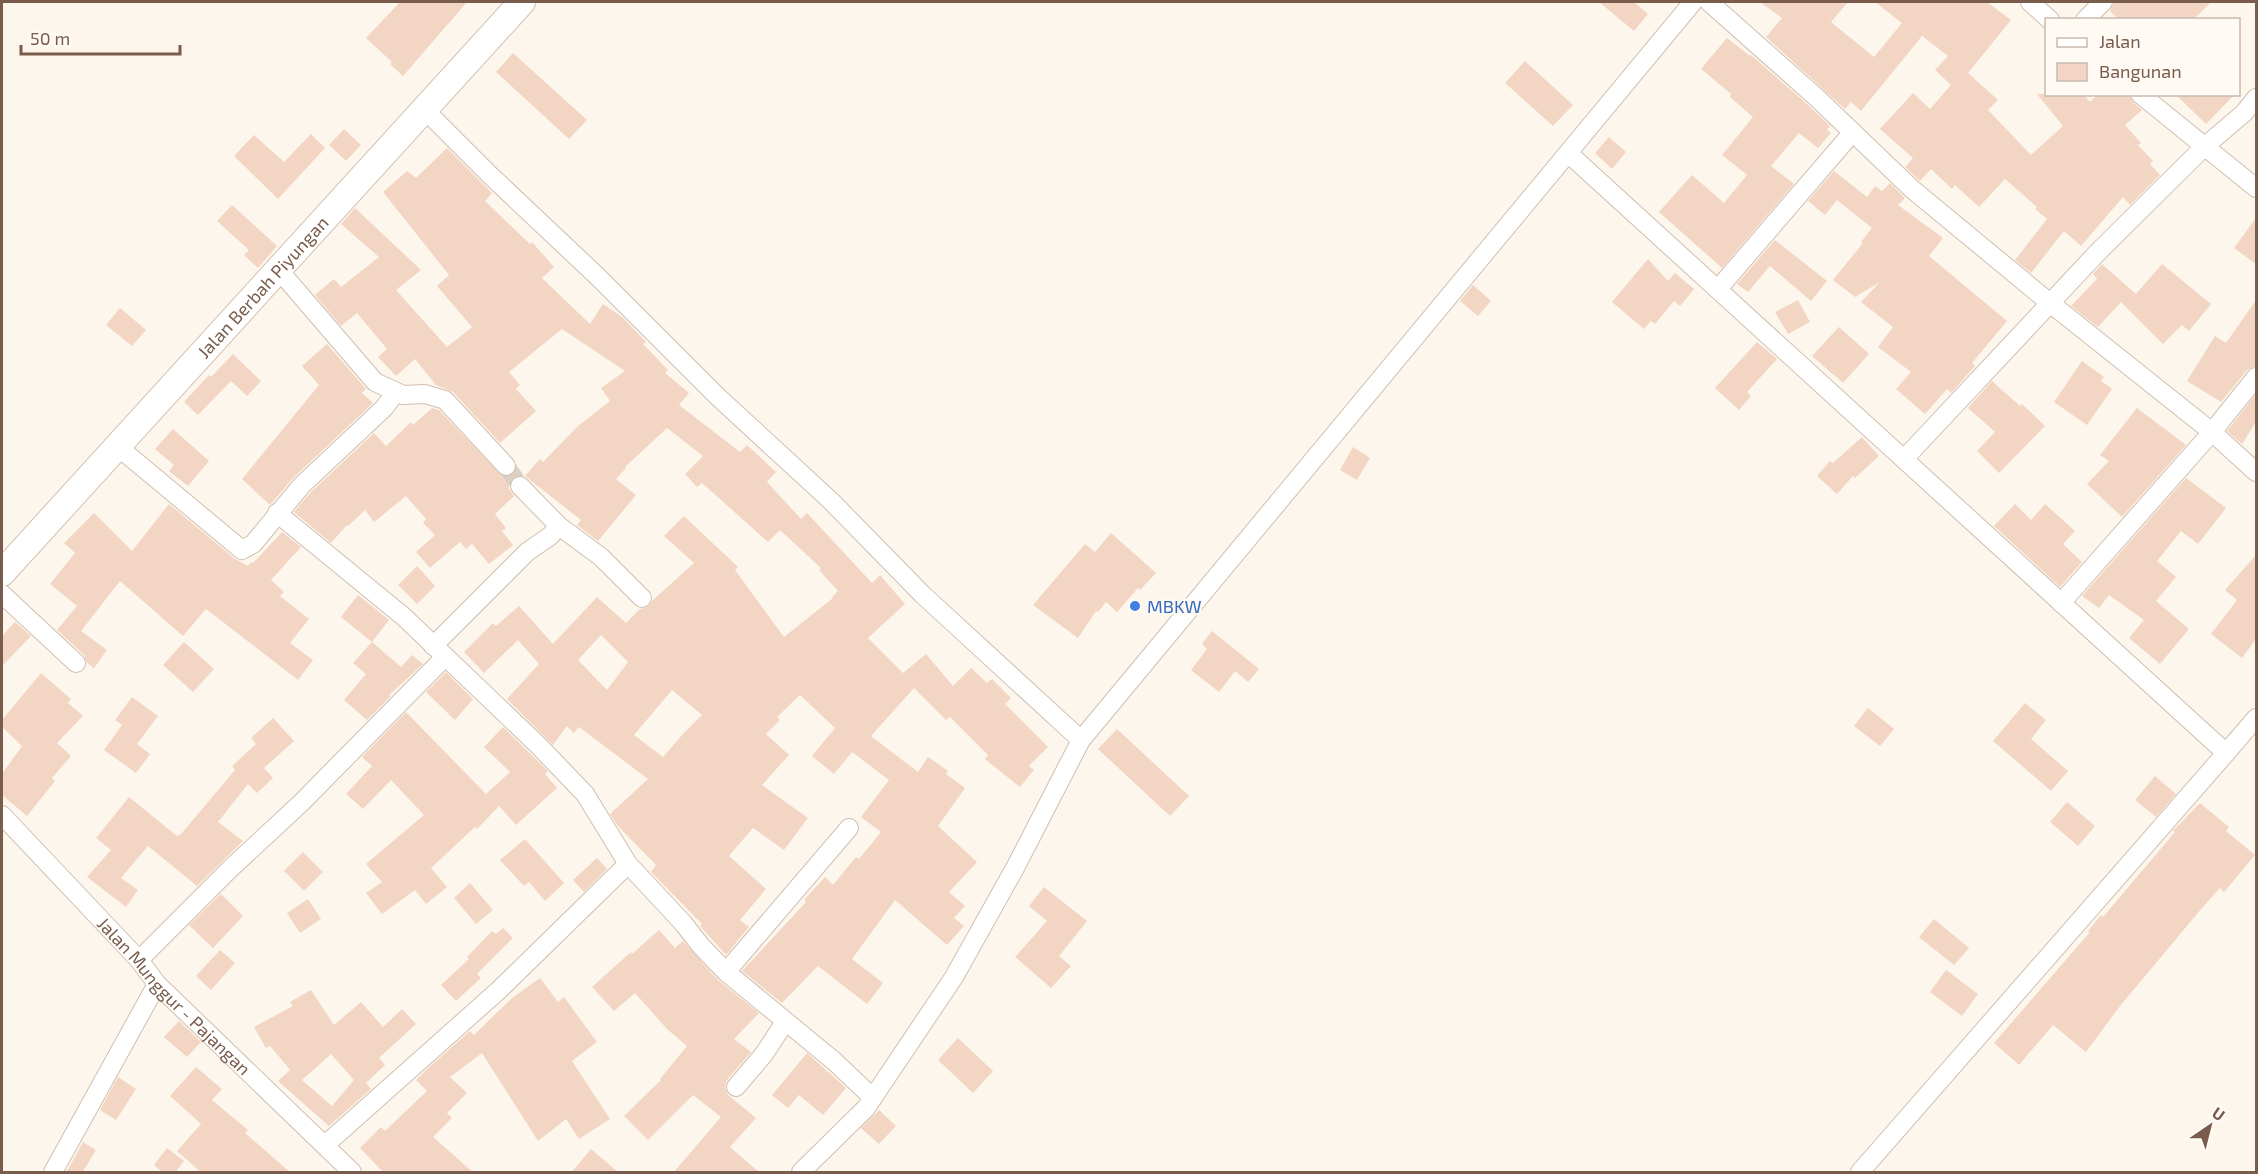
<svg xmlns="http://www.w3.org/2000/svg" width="2258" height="1174" viewBox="0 0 2258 1174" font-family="'Exo 2',sans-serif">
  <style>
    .building { fill: #f3d5c3; fill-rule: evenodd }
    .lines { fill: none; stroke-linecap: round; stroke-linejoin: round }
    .street-tunnel { stroke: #dcd0c4; stroke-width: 18; stroke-dasharray: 18 9; stroke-linecap: butt }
    .street-casing { stroke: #d1beb0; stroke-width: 20 }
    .secondary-casing { stroke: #d6c0b0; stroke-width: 28 }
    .street { stroke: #fff; stroke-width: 18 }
    .secondary { stroke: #fff; stroke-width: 26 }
    .shop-dot { fill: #3f7fe0; stroke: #fffaf3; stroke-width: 2 }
    .labels { text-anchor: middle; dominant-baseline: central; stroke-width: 4.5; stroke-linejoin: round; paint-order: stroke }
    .street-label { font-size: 18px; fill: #7a5c4d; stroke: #fffaf3 }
    .shop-label { font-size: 18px; fill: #366cbe; stroke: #fffaf3; text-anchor: start }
  </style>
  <rect width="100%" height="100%" fill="#fdf6ec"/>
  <!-- building -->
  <g class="building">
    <path d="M400,2H467L403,76L390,64L392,62L366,38Z"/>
    <path d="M1599,2H1634L1648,14L1634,31Z"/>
    <path d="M1760,2H1848L1831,22L1874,57L1902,23L1875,2H1987L2011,20L1968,73L1998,100L1988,110L2031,155L2063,126L2037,94H2083L2090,102L2098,94H2129L2133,102L2142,110L2125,125L2141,143L2138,145L2153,161L2150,164L2160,175L2130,205L2123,197L2081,246L2064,231L2031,273L2015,260L2047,219L2035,209L2037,207L2005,179L1979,207L1955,185L1952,189L1931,169L1920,181L1905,167L1913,158L1880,129L1913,93L1930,109L1951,85L1935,70L1948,56L1922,36L1861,111L1851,102L1845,109L1766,37L1782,18Z"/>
    <path d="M2114,2H2211L2193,20H2119L2110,11Z"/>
    <path d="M1727,38L1750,56L1751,55L1808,105L1830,126L1827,130L1831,133L1818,148L1799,133L1771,166L1794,184L1722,268L1659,212L1692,175L1724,203L1747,175L1722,155L1753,117L1730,97L1731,94L1701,69Z"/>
    <path d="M513,53L587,120L569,139L496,72Z"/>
    <path d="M1525,61L1573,105L1553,126L1505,83Z"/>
    <path d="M2175,94H2235L2206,124Z"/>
    <path d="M344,129L361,145L346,161L329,145Z"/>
    <path d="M311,134L325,148L278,199L234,156L254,135L284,162Z"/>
    <path d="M1609,137L1626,152L1612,169L1595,153Z"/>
    <path d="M447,148L492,193L485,201L530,244L532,242L554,267L542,278L590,324L603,304L622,317L646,342L643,344L668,370L665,373L689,393L679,405L740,452L747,445L776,472L767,482L801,519L807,513L872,583L880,575L905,604L868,638L903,673L926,654L953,686L971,668L987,683L992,679L1011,698L1005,704L1048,747L1029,766L1034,770L1020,787L985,759L988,755L950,717L946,720L914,688L871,736L918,772L928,757L948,771L946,774L965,788L938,826L977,862L949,892L965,906L954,918L964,926L947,945L895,900L852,959L883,983L867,1004L818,966L782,1003L742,971L806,902L804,900L825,877L833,885L856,857L859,859L881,832L861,817L889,780L852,752L834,774L812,756L835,728L800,695L777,717L780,720L766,734L789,755L762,785L808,818L784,850L753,828L729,856L766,889L740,920L749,927L726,955L700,926L702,924L651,872L656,865L618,826L610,814L648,779L579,727L574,733L567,726L553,745L507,699L539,664L518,640L484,673L464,652L493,623L496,626L519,606L553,644L597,597L626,623L640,609L649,606L653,600L694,563L664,536L684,516L738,567L735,570L784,637L833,598L832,597L838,591L819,570L821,568L780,530L768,542L702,483L697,487L685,474L703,456L667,428L625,467L626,468L616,479L636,495L598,541L577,525L581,520L525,476L540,459L543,462L578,426L610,401L601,388L625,371L562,329L509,372L520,385L516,389L536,411L500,443L453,392L436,385L415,359L396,376L378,357L387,349L357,313L341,326L315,295L334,279L341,287L379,257L341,224L355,208L421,270L396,290L447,347L472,327L437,286L449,275L383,192L407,171L416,178ZM601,635L628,662L607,690L578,660ZM672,690L702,715L683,734L663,757L634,735Z"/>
    <path d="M1834,171L1867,197L1875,186L1882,191L1890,183L1905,198L1898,205L1943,238L1929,256L2007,321L1972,363L1975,366L1951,393L1947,389L1925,414L1896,389L1911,372L1878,347L1893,327L1861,302L1880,282L1855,297L1833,280L1863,243L1861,242L1872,228L1837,200L1825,215L1808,201Z"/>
    <path d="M232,205L277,246L258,268L244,255L249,250L217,221Z"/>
    <path d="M2256,218V264L2234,248Z"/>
    <path d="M1775,240L1827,281L1811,301L1770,266L1748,292L1737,284Z"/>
    <path d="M1648,259L1668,281L1675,273L1694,289L1680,306L1674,301L1655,324L1651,321L1644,329L1612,302Z"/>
    <path d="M2102,264L2136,294L2162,264L2211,304L2189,331L2182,325L2163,344L2121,302L2098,327L2071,306L2097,279L2093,274Z"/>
    <path d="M1473,285L1491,301L1478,316L1460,301Z"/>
    <path d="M1798,300L1810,322L1788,334L1775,312Z"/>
    <path d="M2256,300V366L2247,370L2221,402L2187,381L2215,336L2226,343Z"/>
    <path d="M120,308L146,330L132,346L106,325Z"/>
    <path d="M1839,327L1869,354L1843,383L1812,356Z"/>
    <path d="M1757,342L1777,359L1747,392L1751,396L1739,410L1715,388Z"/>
    <path d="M327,344L366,389L362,393L373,403L294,477L270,505L242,479L319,385L302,366Z"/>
    <path d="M233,354L261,381L247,396L231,381L198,415L184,402L209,375L211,377Z"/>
    <path d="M2082,361L2104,377L2101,381L2112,389L2087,425L2054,402Z"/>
    <path d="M1992,381L2020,406L2022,404L2045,426L1999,473L1977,451L1995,432L1968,408Z"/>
    <path d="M2256,394V422L2242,444L2227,431Z"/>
    <path d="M432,408L439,410L502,476L509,484V489L514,496L495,514L506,528L502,531L513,545L489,564L472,544L466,549L460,542L430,568L416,552L435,535L423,523L426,519L406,496L374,522L365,510L348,526L347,525L331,543L294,512L310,493L374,433L386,446L411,422L413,425Z"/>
    <path d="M2137,408L2186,445L2122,517L2087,484L2109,461L2100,455Z"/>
    <path d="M173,429L209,461L188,486L169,471L174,465L155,449Z"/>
    <path d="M1862,437L1879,456L1855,478L1853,476L1837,494L1817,476L1830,461L1833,463Z"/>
    <path d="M1353,447L1370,458L1357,480L1340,470Z"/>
    <path d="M2186,478L2226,508L2198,544L2181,531L2157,561L2176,577L2156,601L2189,629L2160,664L2129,638L2144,620L2109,595L2099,608L2082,596Z"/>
    <path d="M169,504L235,559L248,566L251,562L253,563L282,532L301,547L271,580L284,592L280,596L309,619L290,643L313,660L298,680L206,609L183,636L120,581L81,631L107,650L94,668L87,663L84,655L57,630L77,606L50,584L75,553L64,543L94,513L132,551Z"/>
    <path d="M2015,504L2031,520L2045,504L2075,531L2063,544L2082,562L2060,587L1994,526Z"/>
    <path d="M1111,533L1156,573L1140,590L1138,588L1117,612L1106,602L1098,612L1096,611L1078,638L1033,605L1085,544L1095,552Z"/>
    <path d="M2256,555V639L2242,658L2211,634L2237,600L2225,590Z"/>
    <path d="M417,566L435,586L417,604L398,585Z"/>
    <path d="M358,595L389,620L372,642L401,667L412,655L423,664L389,695L391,696L367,720L344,700L366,674L353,663L372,642L341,617Z"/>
    <path d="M15,622L31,636L2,666V636Z"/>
    <path d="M1212,631L1259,669L1248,682L1235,671L1219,692L1191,670L1207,649L1202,644Z"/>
    <path d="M184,642L214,669L193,692L163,665Z"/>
    <path d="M446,672L473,699L455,720L426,692Z"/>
    <path d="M41,673L71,699L68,703L83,716L57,743L71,756L52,778L55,781L27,816L2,795V774L22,746L2,727V720Z"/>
    <path d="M132,697L158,716L137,744L150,754L136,773L104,750L122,725L115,720Z"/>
    <path d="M2025,703L2046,720L2031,739L2068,771L2051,791L1993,741Z"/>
    <path d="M1868,708L1894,729L1880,746L1854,726Z"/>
    <path d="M406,712L486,794L510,772L484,747L503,727L548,771L545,774L557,788L516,825L499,806L477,829L475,827L431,868L447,887L426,904L415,890L382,914L366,893L382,882L366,864L424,815L391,780L363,809L346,794L372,766L362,757Z"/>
    <path d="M273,718L294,741L264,768L273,778L257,793L248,784L218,822L243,841L197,886L148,846L121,878L138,890L126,907L87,877L111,850L96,838L129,797L177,836L181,834L235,770L232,766L256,744L251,738Z"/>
    <path d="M1117,729L1189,796L1170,816L1098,749Z"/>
    <path d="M2155,776L2176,794L2156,817L2135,800Z"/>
    <path d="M2067,802L2095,826L2078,846L2050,822Z"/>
    <path d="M2200,803L2229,827L2226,831L2255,855L2224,892L2220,888L2202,908L2120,1006L2086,1052L2053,1025L2019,1065L1994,1043L2090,932L2088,931L2101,915L2103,917L2175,832L2173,831Z"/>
    <path d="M525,839L564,883L545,901L529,882L524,886L500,860Z"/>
    <path d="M303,852L323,872L304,891L284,871Z"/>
    <path d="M597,858L607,869L584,892L573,880Z"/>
    <path d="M470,883L493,910L476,924L454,898Z"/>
    <path d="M1044,887L1087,921L1059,956L1071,966L1051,988L1015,957L1047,921L1029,906Z"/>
    <path d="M221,894L243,916L213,948L189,925Z"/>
    <path d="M308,899L321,919L300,933L287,913Z"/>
    <path d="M1934,919L1969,948L1954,965L1919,937Z"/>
    <path d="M503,928L513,938L477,974L481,978L456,1001L441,985L469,959L467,957L492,931L496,934Z"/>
    <path d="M659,930L675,948L683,941L718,980L759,1013L734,1039L751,1052L727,1080L725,1088L728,1095L756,1118L730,1147L760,1173H673L721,1117L693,1095L648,1140L624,1116L661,1080L660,1079L687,1046L667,1029L635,993L614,1011L592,987L631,952L632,954Z"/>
    <path d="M220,950L235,963L211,990L196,976Z"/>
    <path d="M1946,970L1978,994L1962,1016L1930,992Z"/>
    <path d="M540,978L558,1002L564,997L597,1042L572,1061L610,1119L579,1139L566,1119L538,1141L482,1053L450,1077L467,1093L447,1113L452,1118L433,1137L474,1173H384L360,1148L381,1127L385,1131L427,1091L416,1080L427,1069L470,1031L474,1035L512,998Z"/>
    <path d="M311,990L334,1025L361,1002L383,1027L402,1009L416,1024L379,1058L385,1065L366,1083L371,1089L329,1126L278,1081L290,1070L292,1072L270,1046L266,1048L254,1027L293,1006L290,1002ZM331,1054L354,1080L332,1106L302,1080Z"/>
    <path d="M179,1021L201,1042L187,1057L164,1037Z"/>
    <path d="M958,1038L993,1071L973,1093L938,1060Z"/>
    <path d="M807,1053L846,1088L823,1115L799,1095L788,1108L772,1095Z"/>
    <path d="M196,1067L222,1089L212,1100L248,1130L245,1133L291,1173H202L177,1151L201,1124L170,1096Z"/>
    <path d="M118,1077L136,1089L116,1120L100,1110Z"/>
    <path d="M879,1110L896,1126L879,1144L861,1128Z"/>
    <path d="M83,1142L96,1150L82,1173H66Z"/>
    <path d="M167,1148L184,1161L175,1173H163L154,1165Z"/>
    <path d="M591,1149L619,1173H571Z"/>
  </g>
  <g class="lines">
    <!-- street-tunnel -->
    <path class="street-tunnel" d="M506,466L520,486"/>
    <defs>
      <g id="street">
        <path d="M1709,2L1816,97L1912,189L2050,303L2212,432L2256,472"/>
        <path d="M2030,2L2050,20"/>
        <path d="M2085,20L2103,2"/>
        <path d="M2140,94L2256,188"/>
        <path d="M424,109L492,177L598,277L718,397L831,501L923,595L1081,740"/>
        <path d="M1568,153L2226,753L2256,718"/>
        <path d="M278,269L375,382L403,395L425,394L445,400L506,466"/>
        <path d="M1718,289L1852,133"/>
        <path d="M117,446L242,550L253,544L302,485L384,408L396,392"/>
        <path d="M1904,459L2098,252L2204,147L2244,113L2256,98"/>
        <path d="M520,486L559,526L601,557L642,598"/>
        <path d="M277,513L404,617L538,745L585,794L628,864L683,923L701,946L726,972L834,1061L873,1098"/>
        <path d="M2,594L76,663"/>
        <path d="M2061,603L2212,432L2256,377"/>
        <path d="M433,646L527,552L550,536L559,526"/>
        <path id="s1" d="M2,815L139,960L157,984L352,1172"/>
        <path d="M139,960L231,868L301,803L445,657"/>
        <path d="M726,972L849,828"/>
        <path d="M736,1087L764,1054L785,1022"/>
        <path d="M325,1145L499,990L628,864"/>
        <path d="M53,1172L157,984"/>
        <path d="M801,1172L866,1108L954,977L1015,868L1081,740L1693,2"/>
        <path d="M1860,1172L2226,753"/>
      </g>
      <g id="secondary">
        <path id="s2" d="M2,573L522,2"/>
      </g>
    </defs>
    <!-- street casing -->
    <use href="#street" class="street-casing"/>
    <!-- secondary casing -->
    <use href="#secondary" class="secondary-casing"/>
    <!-- street -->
    <use href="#street" class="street"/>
    <!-- secondary -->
    <use href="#secondary" class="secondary"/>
  </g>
  <!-- markers -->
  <circle class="shop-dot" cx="1135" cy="606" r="6"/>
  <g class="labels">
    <!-- street labels -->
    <g class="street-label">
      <text stroke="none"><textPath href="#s2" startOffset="387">Jalan Berbah Piyungan</textPath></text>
      <text stroke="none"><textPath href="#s1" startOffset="250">Jalan Munggur - Pajangan</textPath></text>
    </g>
    <!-- shop labels -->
    <g class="shop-label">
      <text x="1147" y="606">MBKW</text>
    </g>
  </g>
  <!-- border -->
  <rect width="2258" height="1174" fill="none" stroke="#7a5c4d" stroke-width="6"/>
  <!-- legend -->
  <rect x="2045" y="18" width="195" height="78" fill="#fffaf3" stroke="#cabbb1" stroke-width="1.5"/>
  <rect x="2057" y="38" width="30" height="9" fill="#ffffff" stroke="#cabbb1" stroke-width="1.5"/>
  <text x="2099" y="48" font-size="18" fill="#7a5c4d">Jalan</text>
  <rect x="2057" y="63" width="30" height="18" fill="#f3d5c3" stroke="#cabbb1" stroke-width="1.5"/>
  <text x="2099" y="78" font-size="18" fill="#7a5c4d">Bangunan</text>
  <!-- north arrow -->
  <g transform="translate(2210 1126) rotate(35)" stroke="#fffaf3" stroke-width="4.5" paint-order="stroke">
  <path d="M0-4.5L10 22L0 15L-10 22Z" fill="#7a5c4d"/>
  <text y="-9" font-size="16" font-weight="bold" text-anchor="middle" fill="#7a5c4d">U</text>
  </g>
  <!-- scale -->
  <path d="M21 45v9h159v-9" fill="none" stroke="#7a5c4d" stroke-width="3"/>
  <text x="30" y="45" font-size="18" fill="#7a5c4d" stroke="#fffaf3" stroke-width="4.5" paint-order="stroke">50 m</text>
</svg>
